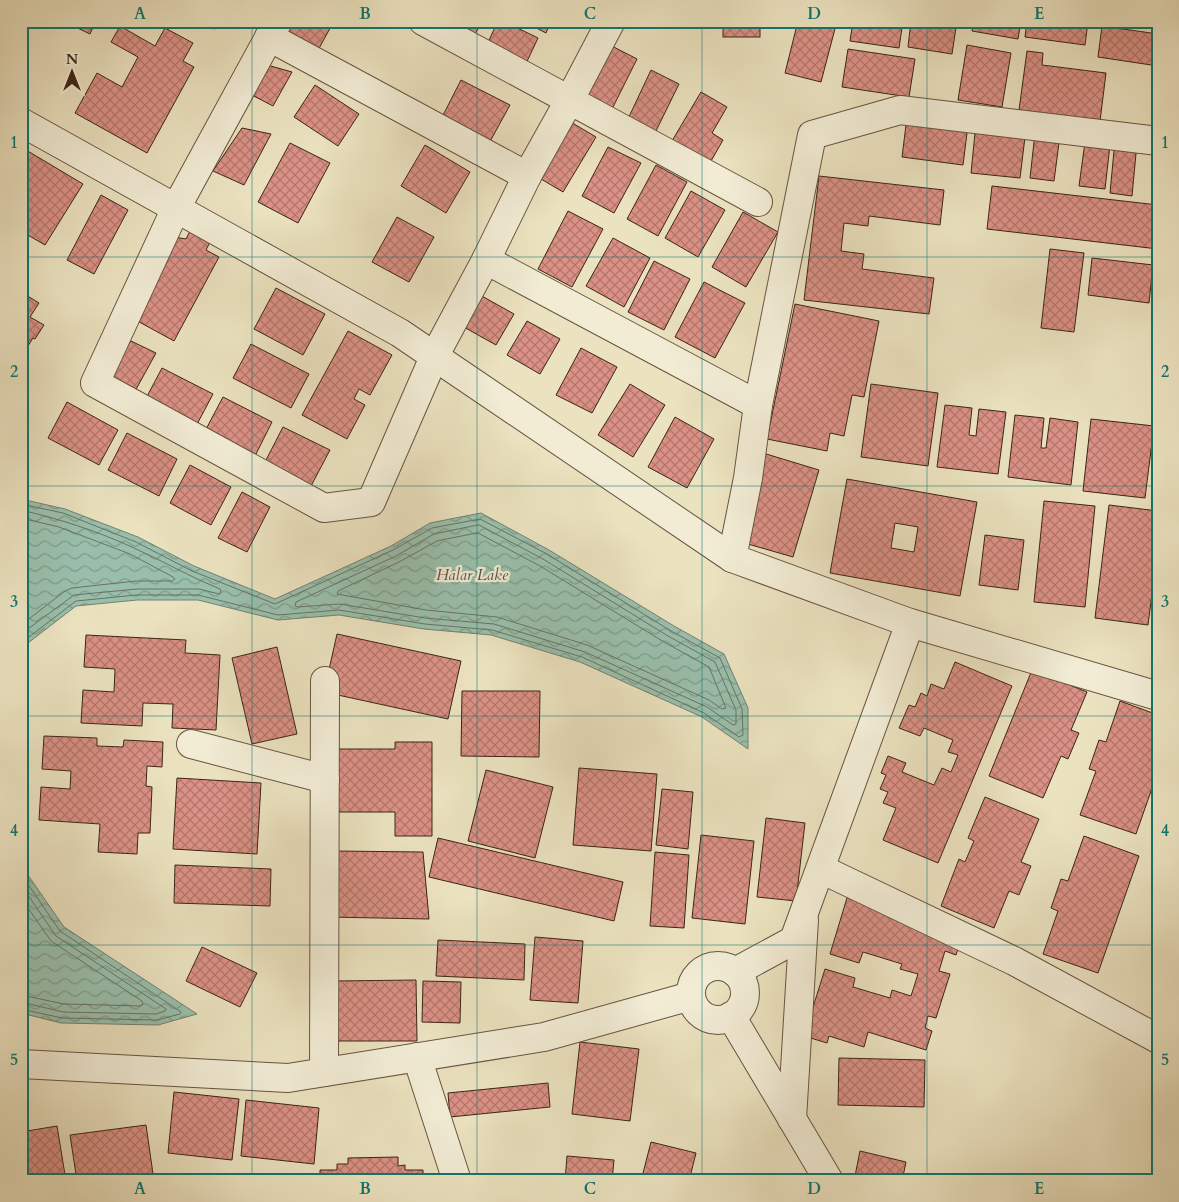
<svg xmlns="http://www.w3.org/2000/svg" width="1179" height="1202" viewBox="0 0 1179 1202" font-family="Cardo,serif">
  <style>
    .water { fill: url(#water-waves); stroke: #748170 }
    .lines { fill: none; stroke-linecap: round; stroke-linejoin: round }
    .shore { stroke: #6b7262; stroke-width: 1 }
    .building { fill: url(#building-cross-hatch); stroke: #3d2417; fill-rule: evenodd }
    .street-casing { stroke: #685441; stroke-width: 30 }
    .street { stroke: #f2ecd5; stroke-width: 28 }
    .grid { fill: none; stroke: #0f766e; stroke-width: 1; stroke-opacity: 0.55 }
    .labels { text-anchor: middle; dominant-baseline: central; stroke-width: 4.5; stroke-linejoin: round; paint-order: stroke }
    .water-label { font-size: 16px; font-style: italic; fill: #595244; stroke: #f2ecd5 }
    .neatline { fill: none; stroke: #0f766e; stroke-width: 2 }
    .grid-label { font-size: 16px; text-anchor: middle; font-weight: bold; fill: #0f766e }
  </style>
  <defs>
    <pattern id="water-waves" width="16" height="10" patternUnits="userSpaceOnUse" patternTransform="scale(1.25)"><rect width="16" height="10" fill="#99bfac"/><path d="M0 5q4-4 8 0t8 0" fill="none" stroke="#7e9b8b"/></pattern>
    <pattern id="building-cross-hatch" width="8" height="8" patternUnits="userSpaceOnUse" patternTransform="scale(1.25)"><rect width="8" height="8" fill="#db9185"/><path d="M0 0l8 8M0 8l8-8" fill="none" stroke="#b3766c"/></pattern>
  </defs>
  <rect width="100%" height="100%" fill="#ebe2bf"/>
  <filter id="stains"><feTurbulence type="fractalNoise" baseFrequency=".004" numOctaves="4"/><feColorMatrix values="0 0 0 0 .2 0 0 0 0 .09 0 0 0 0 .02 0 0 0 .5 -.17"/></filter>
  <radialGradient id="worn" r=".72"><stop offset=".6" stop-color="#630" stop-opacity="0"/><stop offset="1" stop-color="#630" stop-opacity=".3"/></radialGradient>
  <!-- water -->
  <g class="water">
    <path d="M21,499L65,509L138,537L194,566L275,599L391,546L430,523L481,513L549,550L674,626L724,654L748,708V749L702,717L580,662L491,635L424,629L339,615L278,620L198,600H137L76,606L28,643L21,684Z"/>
    <path d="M21,865L64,927L197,1014L158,1025L61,1023L21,1013Z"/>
  </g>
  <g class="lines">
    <!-- shore -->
    <g class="shore">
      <path d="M21,504L63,513L136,542L192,571L275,604L393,550L432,528L480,519L547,554L671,631L720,658L742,709L743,735L739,737L704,713L582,657L492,630L425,624L339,610L278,615L198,595H136L76,601L25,640L21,654"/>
      <path d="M21,510C60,519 97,531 134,548C163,561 190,577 220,589L221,591L219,594L199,589H137L74,595L21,634"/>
      <path d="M21,518L59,527L130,554L173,577L175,579L172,581H136L72,588L65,591L21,625"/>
      <path d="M479,525L543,559L668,636L715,662L736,710V724L733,725L707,707L585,652L494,624L425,618L340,604L298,607L295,606L296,602L396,556L434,534Z"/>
      <path d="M478,533L540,566L664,642L709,667L726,708L722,709L709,700L587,645L497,617L426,610L337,594L338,591L399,562L437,541Z"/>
      <path d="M21,874L60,931L181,1012L180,1014L157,1020L62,1018L21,1009"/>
      <path d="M21,885L56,936L166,1009L165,1011L156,1014L63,1012L21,1002"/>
      <path d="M21,898L51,941L142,1001L143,1004L141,1006L64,1004L21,995"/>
    </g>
  </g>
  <!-- building -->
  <g class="building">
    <path d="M63,21H96L90,34Z"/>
    <path d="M198,21H219L215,29Z"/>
    <path d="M290,21H334L317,52L282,31Z"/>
    <path d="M436,21H483L468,45Z"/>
    <path d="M498,21H503L538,38L523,70L484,51Z"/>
    <path d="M523,21H551L546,33Z"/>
    <rect x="723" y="21" width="37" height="16"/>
    <path d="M798,21H837L821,82L785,73Z"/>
    <path d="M853,21H903L899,48L850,41Z"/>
    <path d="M911,21H957L952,54L908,47Z"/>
    <path d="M974,21H1021L1018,39L972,31Z"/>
    <path d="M1027,21L1088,22L1085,45L1025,37Z"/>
    <path d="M120,26L155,46L165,28L193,43L183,61L194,67L147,153L75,113L97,73L122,87L138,57L111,42Z"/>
    <path d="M1102,26L1158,34V66L1098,57Z"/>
    <path d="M606,43L637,59L612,109L581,93Z"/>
    <path d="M967,45L1011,53L1002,107L958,100Z"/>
    <path d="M848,49L915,59L909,97L842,87Z"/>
    <path d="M1027,51L1043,53L1042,65L1106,73L1100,121L1019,110Z"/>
    <path d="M267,65L292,72L273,106L248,93Z"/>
    <path d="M651,70L679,84L654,135L627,121Z"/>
    <path d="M461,80L510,105L487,147L439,123Z"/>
    <path d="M1158,82V127H1153Z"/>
    <path d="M315,85L359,114L338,146L294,117Z"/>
    <path d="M701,92L727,107L712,133L723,140L707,168L669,146Z"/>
    <path d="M908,109L969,117L963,165L902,157Z"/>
    <path d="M564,118L596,137L563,192L531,173Z"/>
    <path d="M976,123L1026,129L1020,178L971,173Z"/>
    <path d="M242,128L271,134L244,185L213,171Z"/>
    <path d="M1035,133L1060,135L1054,181L1030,178Z"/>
    <path d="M1115,140L1137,143L1132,196L1110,193Z"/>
    <path d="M1085,142L1110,145L1105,189L1079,186Z"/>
    <path d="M290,143L330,163L298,223L258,202Z"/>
    <path d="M425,145L470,172L446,213L401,186Z"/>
    <path d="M21,147L83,184L45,245L21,231Z"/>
    <path d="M608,147L641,163L614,213L582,196Z"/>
    <path d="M656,165L687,182L658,236L627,219Z"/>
    <path d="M819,176L944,190L940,225L869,216L868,226L844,223L841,251L864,254L862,269L934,278L929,314L804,300Z"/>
    <path d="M992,186L1158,205V249L987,229Z"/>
    <path d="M691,191L725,210L698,257L665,238Z"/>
    <path d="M101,195L128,210L94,274L67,260Z"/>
    <path d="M568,211L603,229L572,287L538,269Z"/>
    <path d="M743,212L778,232L746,287L712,267Z"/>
    <path d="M397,217L434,237L409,282L372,262Z"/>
    <path d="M190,231L210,242L206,250L219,257L174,341L132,318L174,237L186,239Z"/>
    <path d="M613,238L650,258L624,307L586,286Z"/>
    <path d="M1050,249L1084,253L1074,332L1041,328Z"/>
    <path d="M1092,258L1153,265L1149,303L1088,295Z"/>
    <path d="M654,261L690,279L664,330L628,312Z"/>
    <path d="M704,282L745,303L715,358L675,337Z"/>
    <path d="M276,288L325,314L303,355L254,329Z"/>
    <path d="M471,290L514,314L496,345L453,321Z"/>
    <path d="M21,292L39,303L30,317L44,325L35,339L33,338L21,357Z"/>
    <path d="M795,304L879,321L864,397L852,395L844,436L830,433L827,451L767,439Z"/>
    <path d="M527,321L560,339L540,374L507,355Z"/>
    <path d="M348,331L392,355L370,395L359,389L354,399L365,405L347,439L302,415Z"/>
    <path d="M131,341L156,353L134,393L107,371Z"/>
    <path d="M251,344L309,374L291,408L233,378Z"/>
    <path d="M581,348L617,367L592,413L556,395Z"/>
    <path d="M162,368L213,394L195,428L144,402Z"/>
    <path d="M630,384L665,405L633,457L598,435Z"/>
    <path d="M871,384L938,393L928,466L861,457Z"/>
    <path d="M223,397L272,422L254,458L204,433Z"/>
    <path d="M67,402L118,430L99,465L48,438Z"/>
    <path d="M945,405L972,408L969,435L976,436L979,409L1006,412L998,474L937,467Z"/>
    <path d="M1015,415L1044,418L1041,448H1046L1050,418L1078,422L1071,485L1008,477Z"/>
    <path d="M675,417L714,439L687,488L648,467Z"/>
    <path d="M1091,419L1154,426L1145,498L1083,491Z"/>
    <path d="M283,427L330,450L311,486L265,462Z"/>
    <path d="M127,433L177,459L159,496L108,470Z"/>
    <path d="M753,450L819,470L793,557L727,538Z"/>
    <path d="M190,465L231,487L211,525L170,503Z"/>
    <path d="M847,479L977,502L960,596L830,573ZM895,523L918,527L914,552L891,548Z"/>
    <path d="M242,492L270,507L247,552L218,538Z"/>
    <path d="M1044,501L1095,506L1085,607L1034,602Z"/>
    <path d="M1109,505L1158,511V547L1148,625L1095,618Z"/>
    <path d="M985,535L1024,540L1018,590L979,585Z"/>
    <path d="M337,634L461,661L448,719L324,692Z"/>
    <path d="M86,635L186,640L185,653L220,655L216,730L172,728L173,704L143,703L142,726L81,723L83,690L114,692L115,669L84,667Z"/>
    <path d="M277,647L297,734L252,744L232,658Z"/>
    <path d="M955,662L1012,686L938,863L883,840L896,808L883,803L888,792L880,789L886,775L881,773L888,756L906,763L902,772L934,785L942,768L951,772L958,755L948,752L953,740L924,728L920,736L899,728L909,705L915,707L921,693L927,696L931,684L944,689Z"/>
    <path d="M1032,670L1087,692L1071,730L1079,733L1068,759L1061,756L1043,798L989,776Z"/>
    <path d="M462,691H540L539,757L461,756Z"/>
    <path d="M1120,701L1158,715V771L1136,834L1080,815L1096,771L1089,769L1099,740L1106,742Z"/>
    <path d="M44,736L97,738V746L123,747L124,740L163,742L162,767L147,766L146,786L152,787L150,833H138L137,854L98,852L100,824L39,820L41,787L70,789L71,771L42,769Z"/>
    <path d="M395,742H432V836H395V812H328V749H395Z"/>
    <path d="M579,768L657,774L651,851L573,845Z"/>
    <path d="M486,770L553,787L535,858L468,841Z"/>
    <path d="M177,778L261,783L257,854L173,849Z"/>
    <path d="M662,789L693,792L688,849L656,845Z"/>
    <path d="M985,797L1039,819L1021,862L1031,866L1019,895L1009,891L994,928L941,906L959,859L965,862L974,841L968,838Z"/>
    <path d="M766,818L805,823L796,901L757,897Z"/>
    <path d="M701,835L754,841L745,924L692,918Z"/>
    <path d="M1084,836L1139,856L1098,973L1043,954L1058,911L1051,908L1061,879L1068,881Z"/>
    <path d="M438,838L623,882L614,921L429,877Z"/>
    <path d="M334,851L423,852L429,919L328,917Z"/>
    <path d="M655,852L689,855L684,928L650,926Z"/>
    <path d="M175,865L271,869L270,906L174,903Z"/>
    <path d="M850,888L961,940L956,955L945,951L939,971L950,974L936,1018L928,1016L925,1028L932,1031L926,1050L868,1032L864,1047L829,1036L827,1043L804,1036L825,969L855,978L853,987L890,998L892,990L911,996L918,974L900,969L902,964L863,952L859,963L830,954Z"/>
    <path d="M535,937L583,941L578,1003L530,1000Z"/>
    <path d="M438,940L525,944L524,980L436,976Z"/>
    <path d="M202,947L257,973L240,1007L186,981Z"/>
    <path d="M416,980L417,1041H335L334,981Z"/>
    <path d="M423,981L461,982L460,1023L422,1022Z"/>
    <path d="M580,1042L639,1049L630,1121L572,1114Z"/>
    <path d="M839,1058L925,1060L924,1107L838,1105Z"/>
    <path d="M548,1083L550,1107L450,1117L448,1093Z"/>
    <path d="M174,1092L239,1099L232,1160L168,1153Z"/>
    <path d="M246,1100L319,1108L314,1164L241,1156Z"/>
    <path d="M146,1125L154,1181H77L70,1135Z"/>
    <path d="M57,1126L66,1181H21V1132Z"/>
    <path d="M651,1142L696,1153L689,1181H641Z"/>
    <path d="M860,1151L906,1162L902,1181H854Z"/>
    <path d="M567,1156L614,1160L612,1181H565Z"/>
    <path d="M398,1157V1166L405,1165V1170H423V1181H320V1170H337V1164H348V1158Z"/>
  </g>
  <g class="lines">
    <defs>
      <g id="street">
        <path d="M278,21L176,208L95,383L324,508L371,502L434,357L486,260L527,176L569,101L611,21"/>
        <path d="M423,21L758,202"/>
        <path d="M269,37L527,176"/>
        <path d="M21,122L400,333L732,558L910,623L1158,696"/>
        <path d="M486,260L758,405L748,478L732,558"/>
        <path d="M758,405L812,135L900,110L1158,141"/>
        <path d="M191,744L325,779"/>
        <path d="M821,869L1014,961L1158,1039"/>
        <circle cx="718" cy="993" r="27"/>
        <path d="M735,972L794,940L910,623"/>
        <path d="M731,1016L829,1181"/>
        <path d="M417,1057L457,1181"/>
        <path d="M21,1064L288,1078L544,1037L691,996"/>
        <path d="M324,1072L325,681"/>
        <path d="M792,1119L804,920"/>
      </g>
    </defs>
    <!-- street casing -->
    <use href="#street" class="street-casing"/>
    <!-- street -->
    <use href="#street" class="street"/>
  </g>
  <!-- grid -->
  <path class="grid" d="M252,21V1181M477,21V1181M702,21V1181M927,21V1181M21,257H1158M21,486H1158M21,716H1158M21,945H1158"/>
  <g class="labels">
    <!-- water labels -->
    <g class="water-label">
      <text x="472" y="575">Halar Lake</text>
    </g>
  </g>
  <!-- margin -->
  <rect width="1179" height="1202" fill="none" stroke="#ebe2bf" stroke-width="55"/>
  <!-- north arrow -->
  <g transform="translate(72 72)" stroke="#f2ecd5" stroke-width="4" paint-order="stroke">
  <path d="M0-4L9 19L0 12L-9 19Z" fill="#3d2417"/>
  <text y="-8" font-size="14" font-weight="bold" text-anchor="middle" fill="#3d2417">N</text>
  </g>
  <rect x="28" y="28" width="1124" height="1146" class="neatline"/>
  <g class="grid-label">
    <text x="140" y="19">A</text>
    <text x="365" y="19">B</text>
    <text x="590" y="19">C</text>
    <text x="814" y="19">D</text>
    <text x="1039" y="19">E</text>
    <text x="14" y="148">1</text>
    <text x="1165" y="148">1</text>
    <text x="14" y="377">2</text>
    <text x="1165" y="377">2</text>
    <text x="14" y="607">3</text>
    <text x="1165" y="607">3</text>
    <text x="14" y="836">4</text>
    <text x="1165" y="836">4</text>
    <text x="14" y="1065">5</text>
    <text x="1165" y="1065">5</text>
    <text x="140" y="1194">A</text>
    <text x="365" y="1194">B</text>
    <text x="590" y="1194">C</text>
    <text x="814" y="1194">D</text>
    <text x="1039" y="1194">E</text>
  </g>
  <rect width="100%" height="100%" filter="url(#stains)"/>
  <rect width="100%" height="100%" fill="url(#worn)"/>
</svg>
